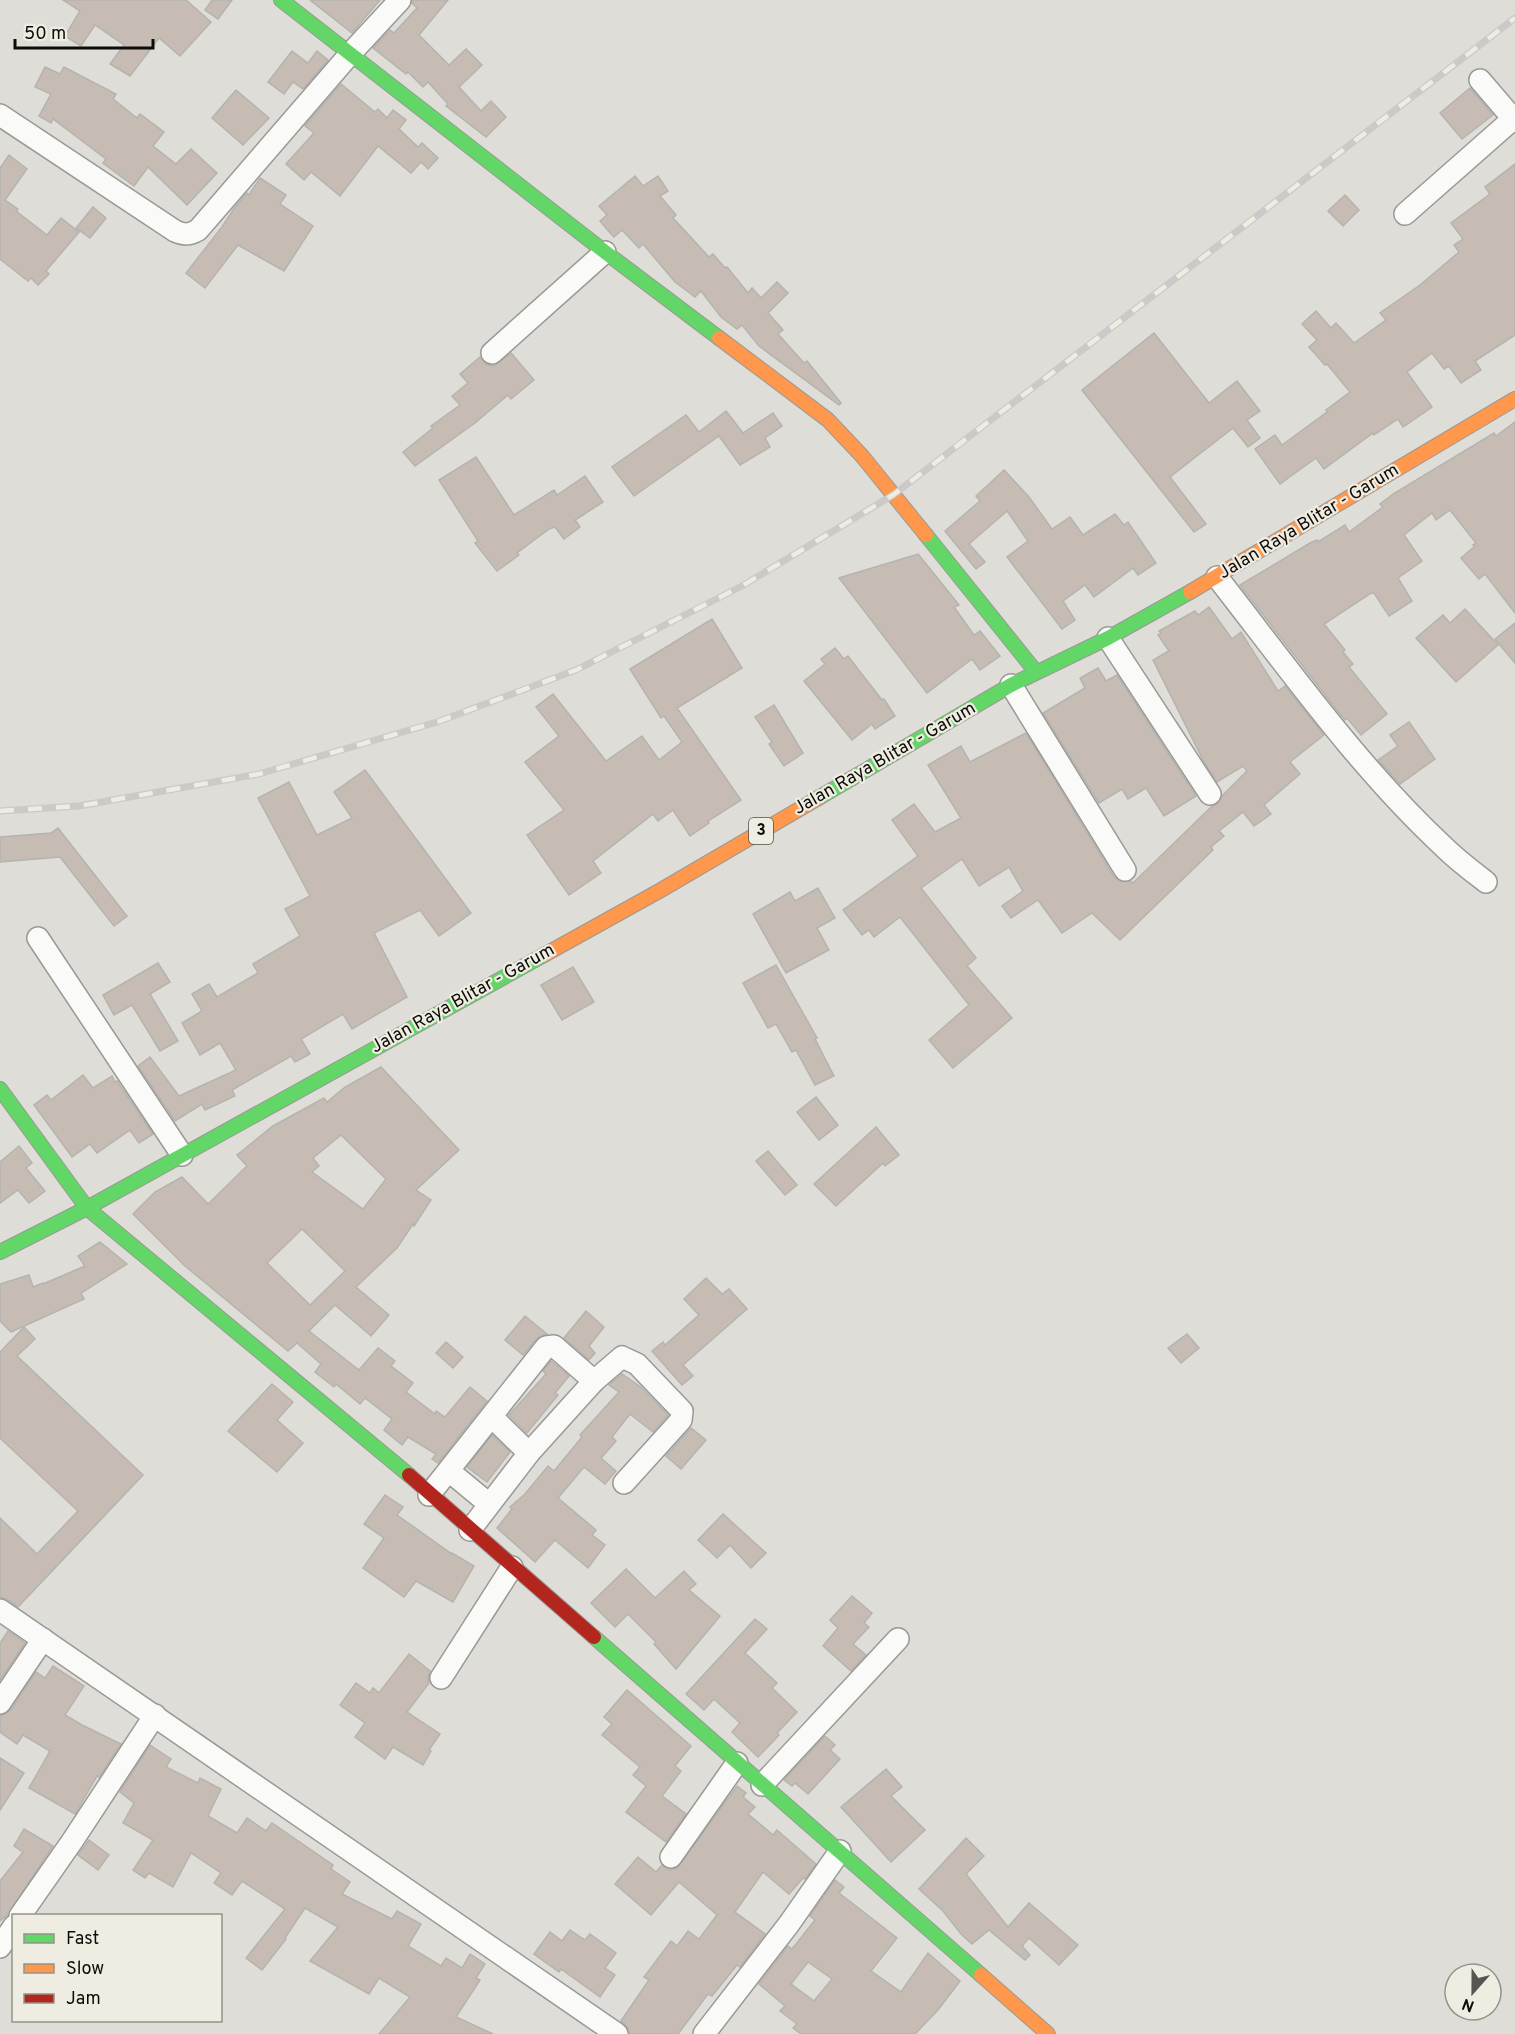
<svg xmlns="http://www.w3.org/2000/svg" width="1515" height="2034" viewBox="0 0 1515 2034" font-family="Overpass,sans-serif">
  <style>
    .building { fill: #c7bcb4; stroke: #b5b3af; stroke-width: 1.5; fill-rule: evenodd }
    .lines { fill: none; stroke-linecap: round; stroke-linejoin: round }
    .street-casing { stroke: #9a9995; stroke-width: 24 }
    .fast-casing { stroke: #9a9995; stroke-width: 16 }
    .slow-casing { stroke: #9a9995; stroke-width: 16 }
    .jam-casing { stroke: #9a9995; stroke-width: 16 }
    .street { stroke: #fafaf9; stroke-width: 21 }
    .fast { stroke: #63d668; stroke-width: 14 }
    .slow { stroke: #ff974d; stroke-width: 14 }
    .jam { stroke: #b3261e; stroke-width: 14 }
    .rail-casing { stroke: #cbcac9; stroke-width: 7 }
    .rail { stroke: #efece2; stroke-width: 4.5; stroke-dasharray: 14; stroke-linecap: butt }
    .labels { text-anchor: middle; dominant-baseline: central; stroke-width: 4.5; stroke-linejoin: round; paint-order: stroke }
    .shield { fill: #efece2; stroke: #514f4a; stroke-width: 1.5 }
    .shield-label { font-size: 16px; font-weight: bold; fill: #0d0c09 }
    .street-label { font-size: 18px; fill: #0d0c09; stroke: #efece2 }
  </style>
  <rect width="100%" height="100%" fill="#deddd8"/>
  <!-- building -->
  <g class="building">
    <path d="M63,0H186L211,22L180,56L159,38L130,76L110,64L124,45L95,25L81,46L65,36L80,11Z"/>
    <path d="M212,0H232L218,19L205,10Z"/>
    <path d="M310,0H380L352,33Z"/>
    <path d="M412,0H448L419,35L449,65L466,49L482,65L459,87L481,111L491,101L506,117L486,137L446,106L448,104L428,82L423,87L408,72L406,74L373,48L390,30L394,33L417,8L412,3Z"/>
    <path d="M292,51L308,63L317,51L328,60L303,89L293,82L284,94L268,82Z"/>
    <path d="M45,67L60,74L64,67L116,94L113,99L137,118L140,114L164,132L153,146L176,164L191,149L217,173L187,205L148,167L134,186L103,163L106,159L53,119L51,123L39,116L51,94L35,87Z"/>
    <path d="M341,84L375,112L378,109L387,118L393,110L406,120L399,129L418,147L422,143L438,158L428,169L421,162L411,173L378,146L340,196L311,172L304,180L286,164L314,133L305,126Z"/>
    <path d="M1470,88L1493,115L1462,139L1440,113Z"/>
    <path d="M236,90L269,118L243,145L212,118Z"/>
    <path d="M9,155L27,169L5,200L18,209L16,211L47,235L61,218L79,232L46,271L49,274L38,285L31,278L28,281L0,259V168Z"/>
    <path d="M1515,164V335L1475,361L1481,370L1461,383L1449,366L1444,369L1432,353L1407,372L1432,407L1403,427L1398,419L1374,435L1373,433L1324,469L1316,458L1280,484L1255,449L1275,435L1282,445L1327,412L1326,410L1350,392L1327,364L1325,365L1309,347L1317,340L1302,324L1316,311L1331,328L1336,323L1354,343L1386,320L1380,313L1420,285L1459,252L1454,245L1463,239L1451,223L1490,194L1485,187Z"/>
    <path d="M635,176L643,186L658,176L668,191L660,196L676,215L673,218L709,257L713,254L725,268L727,267L748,293L752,288L761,298L777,282L788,293L768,313L783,330L778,334L804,363L807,361L841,403L839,405L759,346L742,325L737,329L721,317L701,291L695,297L675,282L643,244L639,248L622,230L614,237L611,234L600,221L607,215L599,206Z"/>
    <path d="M260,178L286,195L280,204L313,226L284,271L238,245L205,288L186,273L222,227L235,207L247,193L249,195Z"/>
    <path d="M1345,195L1359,210L1343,226L1328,211Z"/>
    <path d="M93,207L106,218L90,238L76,228Z"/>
    <path d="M1154,333L1209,403L1237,381L1260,411L1247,420L1260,438L1248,447L1233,428L1170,477L1206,524L1194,532L1082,390Z"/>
    <path d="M511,353L534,380L511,399L508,395L475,423L415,466L403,452L433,428L431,426L460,405L452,396L468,383L460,374L480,357L487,365L494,366Z"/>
    <path d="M726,411L743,433L773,413L782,426L765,438L770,447L740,465L719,436L634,496L612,467L686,415L699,432Z"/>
    <path d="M1515,422V613L1485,574L1479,579L1461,558L1475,546L1473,545L1476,543L1450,510L1436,520L1432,513L1404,535L1422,561L1398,578L1412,601L1389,616L1374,593H1371L1324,624L1345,650L1343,652L1353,664L1349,667L1387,714L1361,735L1347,718L1345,720L1336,709L1240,585L1310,543L1317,540L1318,542L1345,525L1349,532L1383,507L1380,504L1393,494L1494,433L1496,436Z"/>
    <path d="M476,457L514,515L554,490L557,495L585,476L603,502L575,520L580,527L564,539L555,527L549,529L517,553L519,555L497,571L475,543L478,541L439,480Z"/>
    <path d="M1004,470L1029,497L1052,529L1070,517L1083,535L1115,514L1124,525L1128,522L1156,563L1138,575L1133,568L1094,597L1085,585L1063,601L1075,620L1062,629L1007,557L1028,541L1007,511L969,544L985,562L976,569L945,531L980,501L976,496Z"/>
    <path d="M918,554L959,605L954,607L974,635L980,631L1000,656L980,670L972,659L927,693L839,578Z"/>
    <path d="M1209,607L1232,639L1241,632L1278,691L1285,686L1324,735L1290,762L1300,774L1264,805L1271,814L1254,826L1243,812L1219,831L1224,836L1211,847L1213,850L1120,940L1092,913L1062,933L1038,900L1011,918L1002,906L1023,891L1009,867L979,886L962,859L921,888L976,958L967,966L1012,1018L953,1068L929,1040L969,1005L900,917L874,937L869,930L862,935L843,910L918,856L892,820L914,804L935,832L961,818L928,765L961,746L970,762L1026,733L1114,877L1119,881H1131L1133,883L1211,807L1217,804L1222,796L1247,771L1243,766L1217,782L1203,760L1153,660L1169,651L1158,635L1161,633L1159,631L1195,611L1198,615Z"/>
    <path d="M1465,609L1498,645L1456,682L1416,638L1443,615L1450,623Z"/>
    <path d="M712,619L742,668L677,708L741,800L708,821L709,823L690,836L673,810L658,821L653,814L593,861L601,873L569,895L527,835L564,810L525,762L559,736L536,707L553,694L606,761L642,736L659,760L682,742L664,716L661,718L630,669Z"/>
    <path d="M1515,623V663L1495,639Z"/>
    <path d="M835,648L844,659L848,656L882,700L884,699L895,716L875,729L872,724L852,740L804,681L825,664L821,659Z"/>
    <path d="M1098,668L1106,681L1117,675L1196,796L1164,816L1146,788L1128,799L1122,789L1099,803L1043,713L1085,688L1080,678Z"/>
    <path d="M774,705L803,753L784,766L769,744L772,742L755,717Z"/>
    <path d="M1409,722L1435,759L1400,784L1378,760L1398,746L1390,735Z"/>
    <path d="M365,770L471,913L439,936L420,910L374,933L407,997L352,1029L343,1014L301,1039L310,1054L295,1062L291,1056L232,1090L235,1096L205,1110L202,1104L175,1121L138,1066L150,1057L179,1096L236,1070L220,1043L200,1055L182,1023L202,1011L192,994L209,984L217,997L258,973L253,964L300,936L285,909L310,896L258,798L289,782L317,835L352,818L334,792Z"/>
    <path d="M58,828L127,916L114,926L60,857L0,862V837L51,833Z"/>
    <path d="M818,888L835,918L817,928L829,950L786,973L753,914L790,892L795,901Z"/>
    <path d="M158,963L170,982L150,994L178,1041L160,1051L132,1005L114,1015L103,995Z"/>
    <path d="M776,965L817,1038L815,1039L834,1076L815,1085L796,1050L792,1052L776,1024L768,1028L743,983Z"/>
    <path d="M573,967L594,1002L562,1020L541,985Z"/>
    <path d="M381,1067L459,1150L416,1190L431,1200L414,1226L413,1224L397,1248L356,1287L389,1315L371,1336L335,1305L309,1331L359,1370L378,1348L395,1361L391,1366L413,1383L406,1392L435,1414L436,1411L445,1417L470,1387L487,1401L438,1463L432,1459L436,1454L408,1437L402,1445L384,1430L392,1419L365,1398L360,1404L336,1384L334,1387L315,1372L321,1364L297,1343L288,1351L185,1266L133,1214L155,1192L182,1177L208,1204L247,1166L237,1155L273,1126L324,1098L327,1102L345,1087ZM341,1135L386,1179L363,1209L312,1172L319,1166L313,1158ZM302,1229L345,1271L310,1305L267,1263Z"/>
    <path d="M83,1075L93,1088L112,1076L115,1082L117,1081L153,1134L139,1143L130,1130L97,1153L90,1144L72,1157L34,1105L47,1095L51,1100Z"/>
    <path d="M816,1097L838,1125L819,1140L797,1112Z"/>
    <path d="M876,1127L899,1155L885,1166L883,1163L836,1206L814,1184Z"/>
    <path d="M19,1146L32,1163L26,1168L45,1191L29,1203L18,1190L0,1203V1162Z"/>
    <path d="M768,1151L797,1185L785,1195L756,1161Z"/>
    <path d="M100,1242L127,1264L81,1293L84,1299L11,1332L0,1321V1284L29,1275L33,1287L43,1283V1284L85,1266L78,1256Z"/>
    <path d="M706,1278L722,1294L729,1289L747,1309L683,1365L693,1376L682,1385L652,1351L663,1342L665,1345L699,1315L684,1299Z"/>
    <path d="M586,1311L604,1327L589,1346L595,1353L589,1360L564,1338Z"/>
    <path d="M525,1316L547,1334L536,1339L523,1355L505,1340Z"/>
    <path d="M24,1327L35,1339L17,1356L143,1475L18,1607L7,1599L0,1597V1518L37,1554L78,1511L0,1438V1352Z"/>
    <path d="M1187,1334L1199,1348L1181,1363L1168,1348Z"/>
    <path d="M446,1342L463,1357L453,1368L436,1353Z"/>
    <path d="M551,1361L569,1376L555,1393L558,1395L527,1433L509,1415L546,1374L543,1371Z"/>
    <path d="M622,1374L641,1387L668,1415L653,1432L630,1414L612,1437L616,1441L601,1458L616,1471L605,1484L584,1467L558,1498L596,1530L592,1535L605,1545L588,1568L555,1540L535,1562L497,1528L512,1509L510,1507L525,1494L548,1466L554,1471L582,1437L580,1435L619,1392L609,1385Z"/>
    <path d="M272,1384L293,1402L277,1420L303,1443L277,1472L228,1431Z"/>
    <path d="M691,1428L706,1440L681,1469L666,1456Z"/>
    <path d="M492,1435L510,1452L487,1482L467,1467Z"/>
    <path d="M385,1495L403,1507L397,1515L452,1554V1553L474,1566L453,1602L416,1581L404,1597L363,1568L384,1538L364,1524Z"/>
    <path d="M723,1514L766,1553L751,1568L730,1545L717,1558L698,1540Z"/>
    <path d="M626,1569L655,1598L684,1571L696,1584L689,1590L720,1616L676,1669L654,1644L656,1642L628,1614L615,1627L591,1603Z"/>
    <path d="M852,1596L872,1613L864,1623L869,1627L853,1644L866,1655L851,1671L823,1646L838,1628L830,1620Z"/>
    <path d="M755,1619L767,1629L745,1653L777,1683L772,1688L797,1712L777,1733L779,1735L758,1757L732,1732L740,1723L714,1699L704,1710L686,1694Z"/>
    <path d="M8,1631L25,1643L0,1680V1643Z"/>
    <path d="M409,1654L430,1671L428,1677L429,1683L407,1712L440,1734L429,1750L431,1751L423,1765L393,1747L385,1759L355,1737L365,1723L340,1705L356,1683L370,1693L373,1688L379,1693Z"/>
    <path d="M53,1666L84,1686L65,1715L82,1725L121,1744L99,1777L97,1776L75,1814L29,1788L50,1751L23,1735L17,1744L0,1732V1716L11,1710L36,1672L45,1678Z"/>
    <path d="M627,1690L691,1746L675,1766L681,1771L662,1796L686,1814L666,1842L626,1812L646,1786L633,1775L640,1767L602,1735L612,1724L604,1717Z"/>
    <path d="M825,1736L835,1745L830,1750L840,1759L808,1794L795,1783L792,1786L784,1780Z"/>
    <path d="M150,1745L171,1759L166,1767L198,1783L200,1778L221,1789L208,1816L237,1833L247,1818L266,1831L272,1823L333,1865L331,1869L350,1882L342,1894L392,1919L397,1911L421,1924L408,1946L441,1966L446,1958L462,1968L470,1954L485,1964L476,1978L480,1980L456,2017L493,2034H379L410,1997L379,1978L369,1994L310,1961L338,1927L305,1908L285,1938L286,1939L262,1970L246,1958L285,1909L242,1881L232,1895L214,1883L221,1873L191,1853L173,1887L149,1873L145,1878L133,1870L153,1840L123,1823L134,1803L120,1792Z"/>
    <path d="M0,1758L24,1773L0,1810Z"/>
    <path d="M886,1769L902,1787L891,1796L925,1830L891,1862L841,1807Z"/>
    <path d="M737,1786L746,1793L743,1797L755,1807L748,1814L773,1835L777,1830L816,1864L805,1879L803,1878L789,1894L763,1872L735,1912L765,1934L740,1967L737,1965L712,1996L708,1994L678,2034H630L628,2028L621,2021L649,1980L644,1977L671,1941L677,1946L688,1931L699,1939L717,1915L679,1882L651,1915L615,1884L638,1857L656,1872L662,1865L669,1870L677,1868Z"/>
    <path d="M24,1829L53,1846L8,1914L0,1921V1881L23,1852L14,1846Z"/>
    <path d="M966,1838L984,1856L966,1874L1008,1927L1029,1903L1078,1945L1059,1965L1029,1938L1022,1946L1030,1955L1025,1960L989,1930L972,1944L961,1934L943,1911L919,1889Z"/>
    <path d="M89,1840L109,1855L98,1870L78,1855Z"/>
    <path d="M835,1880L844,1887L839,1893L897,1938L871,1971L901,1992L928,1953L960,1981L938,2010L915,2034H801L793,2028L797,2024L780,2011L785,2006L759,1984L788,1946L792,1949L815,1920L810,1916ZM808,1962L832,1979L814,2001L791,1984Z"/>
    <path d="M570,1930L585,1940L590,1934L616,1953L605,1968L615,1975L600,1997L561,1969L559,1972L534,1954L550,1932L562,1941Z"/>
  </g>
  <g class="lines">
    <defs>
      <g id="street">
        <path d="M1480,80L1515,121"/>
        <path d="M0,115L175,231C184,235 189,235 198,230L350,54L400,0"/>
        <path d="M1405,214L1513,119"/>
        <path d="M492,353L605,252"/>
        <path d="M1217,577C1289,669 1359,768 1444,847C1457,860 1472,871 1486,882"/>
        <path d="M1108,638L1210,794"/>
        <path d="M1011,685L1125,870"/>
        <path d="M38,938L182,1155"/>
        <path d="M492,1417L529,1453"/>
        <path d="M449,1471L489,1504"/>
        <path d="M429,1495L546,1347L554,1346L594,1381"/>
        <path d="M470,1530L529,1453L594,1381L622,1357L637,1364L682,1411L681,1420L624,1483"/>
        <path d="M0,1610L617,2034"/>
        <path d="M441,1678L512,1567"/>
        <path d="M0,1703L43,1639"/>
        <path d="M762,1785L898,1639"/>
        <path d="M671,1857L737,1763"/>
        <path d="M20,1916L73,1840L155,1715"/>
        <path d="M0,1947L14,1926"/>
        <path d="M704,2034L789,1924L840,1851"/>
      </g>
      <g id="fast">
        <path d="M281,0L605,252L719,338"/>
        <path d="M926,535L1036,672"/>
        <path d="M820,797L1011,685L1108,638L1190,592"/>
        <path d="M0,1089L87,1208L409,1475"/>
        <path d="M0,1252L87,1208L544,955"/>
        <path d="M594,1637L981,1975"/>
      </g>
      <g id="slow">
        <path d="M719,338L828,420L862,456L926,535"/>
        <path d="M1190,592L1515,399"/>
        <path d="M544,955L661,890L820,797"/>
        <path d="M981,1975L1048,2034"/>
      </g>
      <path id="jam" d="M409,1475L594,1637"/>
    </defs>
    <!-- street casing -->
    <use href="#street" class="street-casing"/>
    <!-- fast casing -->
    <use href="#fast" class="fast-casing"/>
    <!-- slow casing -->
    <use href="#slow" class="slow-casing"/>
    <!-- jam casing -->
    <use href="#jam" class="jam-casing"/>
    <!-- street -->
    <use href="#street" class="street"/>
    <!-- fast -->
    <use href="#fast" class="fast"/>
    <!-- slow -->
    <use href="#slow" class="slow"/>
    <!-- jam -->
    <use href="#jam" class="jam"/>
    <defs>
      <path id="rail" d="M0,811L79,806L259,774L437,722L576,670L742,586L893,495L1515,18"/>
    </defs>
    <!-- rail casing -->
    <use href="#rail" class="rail-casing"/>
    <!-- rail -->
    <use href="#rail" class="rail"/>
  </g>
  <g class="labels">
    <!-- shield labels -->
    <rect class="shield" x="749" y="818" width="24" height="26" rx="4.5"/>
    <g class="shield-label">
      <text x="761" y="831">3</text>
    </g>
    <!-- street labels -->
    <g class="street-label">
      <text transform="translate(1309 522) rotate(-31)">Jalan Raya Blitar - Garum</text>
      <text transform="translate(885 759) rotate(-30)">Jalan Raya Blitar - Garum</text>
      <text transform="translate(463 999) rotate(-29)">Jalan Raya Blitar - Garum</text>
    </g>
  </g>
  <!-- legend -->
  <rect x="12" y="1914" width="210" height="108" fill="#efece2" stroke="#95928b" stroke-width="1.5"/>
  <rect x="24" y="1934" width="30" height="9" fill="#63d668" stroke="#95928b" stroke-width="1.5"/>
  <text x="66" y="1944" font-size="18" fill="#0d0c09">Fast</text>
  <rect x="24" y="1964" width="30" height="9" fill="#ff974d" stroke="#95928b" stroke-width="1.5"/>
  <text x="66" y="1974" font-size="18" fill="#0d0c09">Slow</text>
  <rect x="24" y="1994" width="30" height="9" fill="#b3261e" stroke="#95928b" stroke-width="1.5"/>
  <text x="66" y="2004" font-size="18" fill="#0d0c09">Jam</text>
  <!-- north arrow -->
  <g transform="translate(1473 1992) rotate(201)"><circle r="28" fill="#efece2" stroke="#95928b" stroke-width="1.5"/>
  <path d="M0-4.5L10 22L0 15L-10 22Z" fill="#565551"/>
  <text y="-9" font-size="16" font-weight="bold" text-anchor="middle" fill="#0d0c09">N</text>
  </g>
  <!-- scale -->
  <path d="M15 39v9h138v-9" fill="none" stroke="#0d0c09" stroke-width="3"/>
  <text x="24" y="39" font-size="18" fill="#0d0c09" stroke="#efece2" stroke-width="4.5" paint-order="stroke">50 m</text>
</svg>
